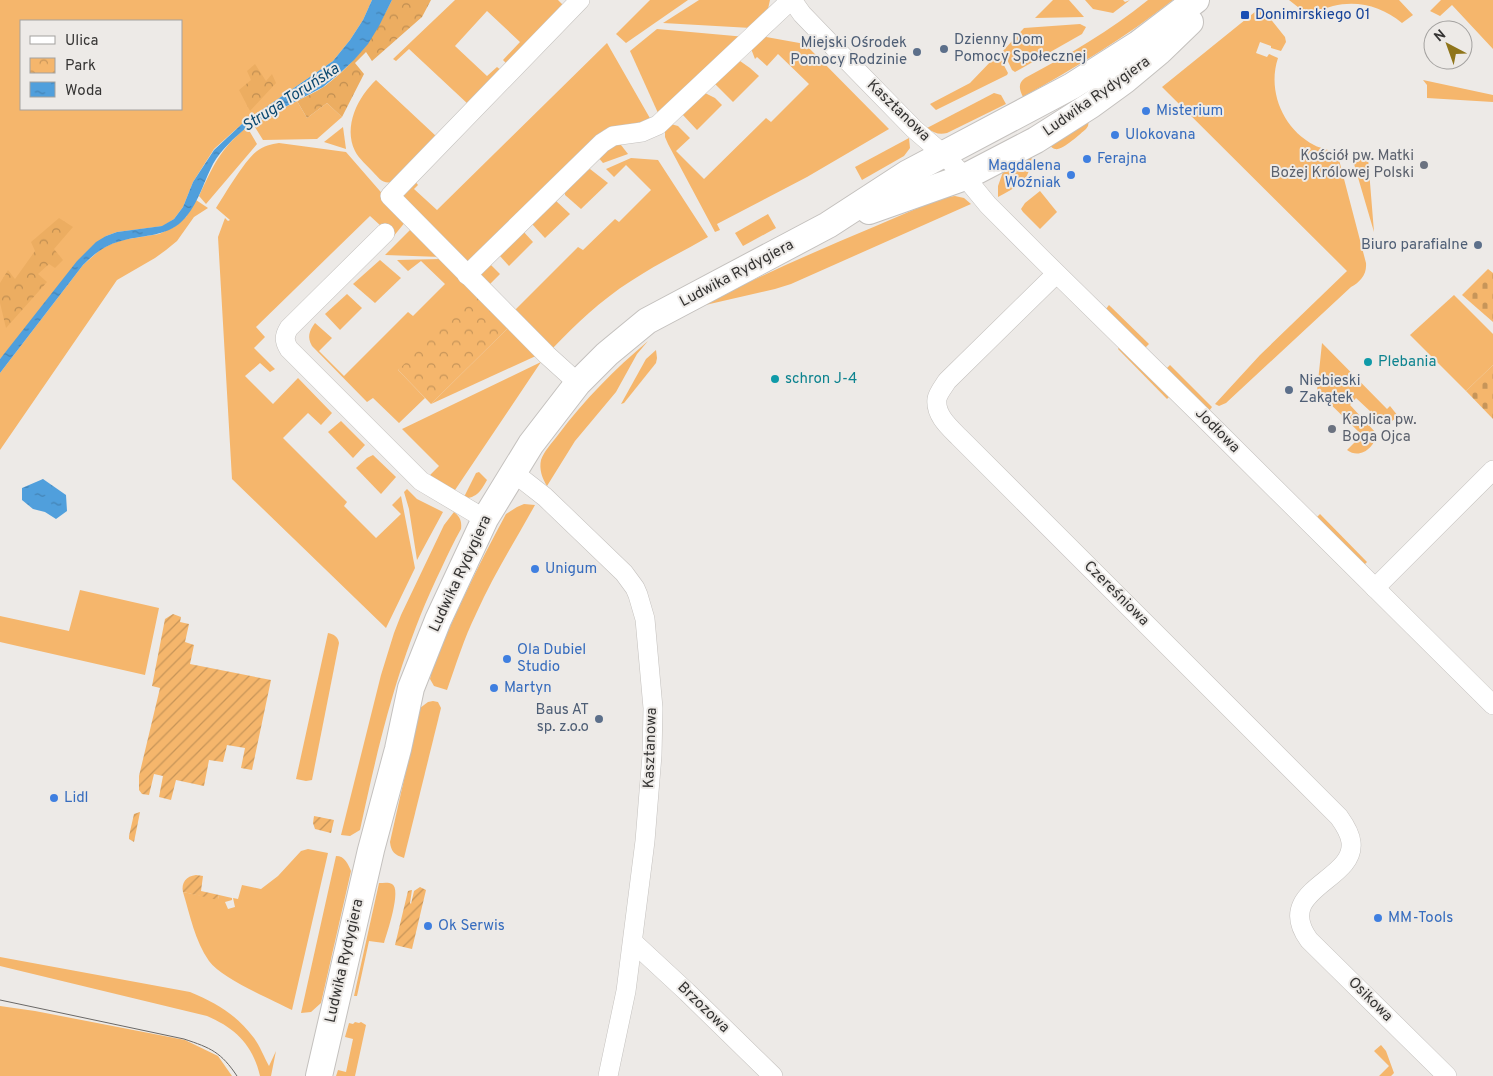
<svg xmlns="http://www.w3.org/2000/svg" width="1493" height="1076" viewBox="0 0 1493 1076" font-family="Overpass,sans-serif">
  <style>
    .grass { fill: #f5b66c; fill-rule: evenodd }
    .forest { fill: url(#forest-crowns) }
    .cemetery { fill: url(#cemetery-stones) }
    .park { fill: url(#park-crowns) }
    .garden { fill: url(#garden-furrows) }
    .water { fill: url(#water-ripples) }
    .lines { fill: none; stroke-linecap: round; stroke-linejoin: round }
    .street-casing { stroke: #c4c1be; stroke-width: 20 }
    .secondary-casing { stroke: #c4c1be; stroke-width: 28 }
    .street { stroke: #fff; stroke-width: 19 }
    .secondary { stroke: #fff; stroke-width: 26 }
    .tram { stroke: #6a6866; stroke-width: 1 }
    .transit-dot { fill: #1a4fb4; stroke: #edeae7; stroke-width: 2 }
    .service-dot { fill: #5c6f8a; stroke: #edeae7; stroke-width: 2 }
    .shop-dot { fill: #3f7fe0; stroke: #edeae7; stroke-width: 2 }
    .worship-dot { fill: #6b7280; stroke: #edeae7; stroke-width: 2 }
    .culture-dot { fill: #0f9aa8; stroke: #edeae7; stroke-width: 2 }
    .labels { text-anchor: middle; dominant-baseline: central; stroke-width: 4; stroke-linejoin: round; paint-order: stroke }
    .transit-label { font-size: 15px; fill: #164399; stroke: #edeae7; text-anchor: start }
    .service-label { font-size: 15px; fill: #4e5e75; stroke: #edeae7; text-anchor: end }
    .street-label { font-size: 15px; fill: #353433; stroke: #edeae7 }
    .shop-label { font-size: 15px; fill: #366cbe; stroke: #edeae7; text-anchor: start }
    .worship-label { font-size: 15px; fill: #5b616d; stroke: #edeae7; text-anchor: end }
    .culture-label { font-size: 15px; fill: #0d838f; stroke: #edeae7; text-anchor: start }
    .water-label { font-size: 16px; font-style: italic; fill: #0b4870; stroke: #edeae7 }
  </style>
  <defs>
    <pattern id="forest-crowns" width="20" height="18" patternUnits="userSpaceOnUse" patternTransform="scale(1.25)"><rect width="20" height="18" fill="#ecad61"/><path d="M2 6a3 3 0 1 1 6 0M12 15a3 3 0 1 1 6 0" fill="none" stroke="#c08e51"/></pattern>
    <pattern id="cemetery-stones" width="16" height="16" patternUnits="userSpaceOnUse" patternTransform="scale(1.25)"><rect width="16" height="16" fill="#f5b66c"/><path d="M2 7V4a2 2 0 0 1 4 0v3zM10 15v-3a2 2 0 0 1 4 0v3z" fill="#c79559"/></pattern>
    <pattern id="park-crowns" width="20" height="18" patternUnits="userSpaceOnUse" patternTransform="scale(1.25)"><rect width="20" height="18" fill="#f5b66c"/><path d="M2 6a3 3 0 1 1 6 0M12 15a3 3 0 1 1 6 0" fill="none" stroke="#c79559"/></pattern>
    <pattern id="garden-furrows" width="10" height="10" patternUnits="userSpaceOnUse" patternTransform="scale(1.25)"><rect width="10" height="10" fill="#f5b66c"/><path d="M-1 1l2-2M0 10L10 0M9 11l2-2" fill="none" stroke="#c79559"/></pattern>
    <pattern id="water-ripples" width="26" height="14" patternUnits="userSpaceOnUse" patternTransform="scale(1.25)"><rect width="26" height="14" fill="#509fdc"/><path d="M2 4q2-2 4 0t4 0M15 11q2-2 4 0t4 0" fill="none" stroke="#4382b3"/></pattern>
  </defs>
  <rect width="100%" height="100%" fill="#edeae7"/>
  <!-- grass -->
  <g class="grass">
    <path d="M0,0H372L363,20L350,40L333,61L243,123L214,149L193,182L183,207L174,219L163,226L117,232L106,236L0,359ZM21,21H181V109H21Z"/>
    <path d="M455,0H558L563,5L508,65L503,60L520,42L487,11L455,46L487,76L497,67L502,71L469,105L409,49L396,61L393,59Z"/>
    <path d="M650,0H688L626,43L616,34Z"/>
    <path d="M699,0H770L768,9L751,28L663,23Z"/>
    <path d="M1053,0H1069L1084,17L1035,18Z"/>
    <path d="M1085,0H1123L1125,2L1130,0L1113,13L1093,9Z"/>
    <path d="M1148,0H1173C1126,37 1075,68 1023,97C1019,89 1018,83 1025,78C1068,55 1110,31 1148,0Z"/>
    <path d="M1289,0H1399L1413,15L1402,23C1382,7 1359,0 1333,6C1324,8 1316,13 1308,15Z"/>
    <path d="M1441,0H1493V49L1452,5L1440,16L1430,11Z"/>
    <path d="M1261,7L1285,37L1286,42L1281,51L1271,48V46L1260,42L1256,53L1267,57L1269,54L1278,58C1267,91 1283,129 1314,145C1321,149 1334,150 1338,156L1366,263C1367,275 1360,282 1351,287L1226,403L1219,406L1215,404L1260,355L1347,271L1162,87Z"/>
    <path d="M1080,24L1086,27L1082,34L1015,72L1012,70L1003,51L1024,28Z"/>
    <path d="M657,29L746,37L658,113L630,51Z"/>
    <path d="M761,36L805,44L889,129L807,177L717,224L720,230L715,232L668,144L665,137V131L671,124L678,126L690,138L676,151L704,179L766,118L771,122L809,84L778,54L767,66L757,57L755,59L750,46Z"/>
    <path d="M607,43L651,120L604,130L467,263L401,194L414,180L418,185L414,189L437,210Z"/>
    <path d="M995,57L1000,58L1008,73L1007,75L936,110L930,104L970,83Z"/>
    <path d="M740,61L750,68L759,76L733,102L715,84Z"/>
    <path d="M376,80L437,137L392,182C382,184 379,178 373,172C367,165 359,159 355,151C343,126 358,97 376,80Z"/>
    <path d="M1423,80L1493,95V102L1427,98V85Z"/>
    <path d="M705,93L715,98L722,105L697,130L682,114Z"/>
    <path d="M994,93L1001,95L1006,104L947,133C939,135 934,133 927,128Z"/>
    <path d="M297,101L307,118L327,103L342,117L317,139L263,140L253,124Z"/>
    <path d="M1089,120L1088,126L1086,129C1080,134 1062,151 1055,149C1051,148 1049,144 1047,140Z"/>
    <path d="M247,127L257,144L206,204L199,196C213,166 220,149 247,127Z"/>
    <path d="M343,127L346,149L324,142Z"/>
    <path d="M909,138L910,148L904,156L862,180L855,167Z"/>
    <path d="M279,143L346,152L406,221L393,237L370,216L256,327L265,337L254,348L275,369L270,372L260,363L245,376L273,404L298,378L332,413L321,425L308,413L283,438L347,502L344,506L376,538L401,514L392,505L401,496L415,568L386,628L232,479L218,237L225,218L228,221L230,220L216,208C226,193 244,161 257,151C264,146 271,144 279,143Z"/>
    <path d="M617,143L621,145L628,154L603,163L597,156Z"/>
    <path d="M1032,155C1029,183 1021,184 998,197V186L1004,169Z"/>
    <path d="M1352,157L1355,159L1368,158L1374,232Z"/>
    <path d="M631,158L658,160L708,237C682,252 655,265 631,281C601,300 576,324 552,349L480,281L479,272L489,263L500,274L488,286L514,311L578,247L583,250L615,219L619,222L651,190L626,165L614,177L606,169Z"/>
    <path d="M590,169L608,183L581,209L565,195V189L583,170Z"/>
    <path d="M1040,191L1057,212L1040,229L1023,212L1021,209L1025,203Z"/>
    <path d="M955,196L964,198L971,204L791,284L775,289L701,306C779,265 861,233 941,198Z"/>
    <path d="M196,200L208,208L194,217L177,241L166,250L155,258L117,280L0,450V373L83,265L101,249L111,244L122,240L159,234L174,227L186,217Z"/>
    <path d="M555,200L570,214L545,238L532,224Z"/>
    <path d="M768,214L776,228L743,246L735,233Z"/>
    <path d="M412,228L441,257L385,255Z"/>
    <path d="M522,230L533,242L509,266L499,255Z"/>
    <path d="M441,259L492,310L398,370L425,398L399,423L373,398L367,402L312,346C307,337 309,331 315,323L332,338L319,351L344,376L408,312L413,316L445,284L421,261L408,271L397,260Z"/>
    <path d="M380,260L401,278L375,303L353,284Z"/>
    <path d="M347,294L362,308L340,330L325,314Z"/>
    <path d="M1454,295L1493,334V365L1466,391L1410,335Z"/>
    <path d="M1109,305L1149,344L1145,348L1106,309Z"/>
    <path d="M509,327L538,355L431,404Z"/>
    <path d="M648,341L637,354L616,392L575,441L547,486C542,478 539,469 541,460C544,451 552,443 558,435C585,399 614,370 648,341Z"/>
    <path d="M1322,343L1387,409L1390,406L1398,416L1386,426L1356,398L1350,405L1376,433C1376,447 1360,460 1347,450L1362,435L1317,391Z"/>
    <path d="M1120,346L1170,396L1167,399L1118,349Z"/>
    <path d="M656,350L657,358L656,363L624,403L621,404L646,359Z"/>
    <path d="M541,362L453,493L430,475L439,466L402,429Z"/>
    <path d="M1170,365L1212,407L1209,411L1166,369Z"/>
    <path d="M341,421L365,445L353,458L328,432Z"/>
    <path d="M373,455L396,477L381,494L356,468L367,458Z"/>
    <path d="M479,472L487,480C480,492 478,497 463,499L476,473Z"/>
    <path d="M407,489L417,499L443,512L417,560L409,509L404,492Z"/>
    <path d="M524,504L535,505C515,541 493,576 476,614C464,638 456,665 447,690L434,686L430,679L431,673C452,618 478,566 506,514L517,507Z"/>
    <path d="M454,512C460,517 462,521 461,529C454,541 448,554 442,567C400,653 380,737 360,830L350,836L341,835L381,675L394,633L401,615L444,525Z"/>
    <path d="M1320,514L1367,562L1363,566L1316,518Z"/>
    <path d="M80,590L159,608L145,675L0,642V616L69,631Z"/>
    <path d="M328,633C334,634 338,637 339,643L312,780L306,781L296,779Z"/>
    <path d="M433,701L438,702L441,708L404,858C395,855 391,852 390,842L420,708L428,702Z"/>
    <path d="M308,849L328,853L292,1010C271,999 222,979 209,961C195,941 190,915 183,892L218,899L219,895L232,898V900L225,902L228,909L235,907L233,898L238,899L242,885L261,889L278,876L301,851Z"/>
    <path d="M336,856C345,856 348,864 351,871L321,1003L311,1012L301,1013Z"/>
    <path d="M379,883C383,883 389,882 392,884C402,889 387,933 384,943L369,941L357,996H354Z"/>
    <path d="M0,957L190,992C216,1003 236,1014 254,1038C260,1046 264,1057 269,1066L276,1051L271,1076H260C253,1045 235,1028 207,1016L0,966Z"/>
    <path d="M0,1006L35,1011L185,1040L218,1056L232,1076H0Z"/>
    <path d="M355,1022L359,1023L361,1022L366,1025L355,1076H336L338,1070L346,1072L353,1039L345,1037L349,1023L353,1024Z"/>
    <path d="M1381,1045L1386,1051L1394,1073L1391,1076H1379L1389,1066L1374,1051Z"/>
  </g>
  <!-- forest -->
  <g class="forest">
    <path d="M392,0H431L422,17L372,61L366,52L355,63L364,74L342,117L327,103L307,118L297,101C306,96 316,92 325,86C356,63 375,34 392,0Z"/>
    <path d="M255,64L266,81L272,74L276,83L250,111L239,90L251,80L247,71Z"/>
    <path d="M59,218L73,227L54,249L63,260L55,268L49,264L38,274L47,282L6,328L0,303V283L8,270L15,279L35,251L31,242Z"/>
  </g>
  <!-- cemetery -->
  <g class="cemetery">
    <path d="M1488,269L1493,273V322L1462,295Z"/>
    <path d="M1493,365V419L1466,391Z"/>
  </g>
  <!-- park -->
  <path class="park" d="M476,294L509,327L431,404L398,370Z"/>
  <!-- garden -->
  <g class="garden">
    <path d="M173,614L181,617L180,622L189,624L185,642L194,645L190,664L271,680L252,770L241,768L245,748L227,745L223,762L209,760L204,786L176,780L171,800L159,797L163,776L154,774L149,795L142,794L139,790V776L160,688L152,686L165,619Z"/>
    <path d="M140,812L134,842L129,839V836L134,814Z"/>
    <path d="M314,816L334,820L331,833L315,829L313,823Z"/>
    <path d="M196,875L203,876L201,891L219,895L218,900L183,892C181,883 186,876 196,875Z"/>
    <path d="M420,887L426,890L412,949L395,945L408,891L412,890L410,903L411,904L414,891Z"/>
  </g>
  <!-- water -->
  <g class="water">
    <path d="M372,0H392L379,26L368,44L354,60L340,73L323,87L247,127C234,138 221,150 213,164C203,183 197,209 179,224C162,237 141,235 121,241C105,245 94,254 83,265L0,373V359L77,261L96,242L106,236L117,232L162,226L174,219L183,207L193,182L214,150L243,123L333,61L350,40L363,20Z"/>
    <path d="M43,479L66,495L67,511L56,519L45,512L33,509L22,500V488Z"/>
  </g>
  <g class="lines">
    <defs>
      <g id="street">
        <path d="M792,0L802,14L828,41L914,129L943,154L965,177L988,205L1042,259L1208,422L1493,705"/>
        <path d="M385,233L289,328C284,336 284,341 289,349L421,481L485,519"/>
        <path d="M1056,274L947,381C944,386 938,393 937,399C935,415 949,427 959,437L1339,817C1344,824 1350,833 1351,842C1356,881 1272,889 1309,940L1447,1076"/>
        <path d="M467,275L602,143L613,136L642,132L658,125L791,0"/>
        <path d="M578,383L547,355L390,196L580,0"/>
        <path d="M513,472L545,497L624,573L635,588L638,595L645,619L653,708L652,755L645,841L626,991L608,1076"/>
        <path d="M1375,588L1493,470"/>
        <path d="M633,942L687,992L773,1076"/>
      </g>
      <g id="secondary">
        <path d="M869,211L965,177L1036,140L1091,105L1124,81L1160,51L1190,22"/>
        <path d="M319,1076L371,850L398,749L411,688L438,620L485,519L531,444L578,383L607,354L647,321L828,225L908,173L1072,86L1138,44L1196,0"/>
      </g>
    </defs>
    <!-- street casing -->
    <use href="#street" class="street-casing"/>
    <!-- secondary casing -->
    <use href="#secondary" class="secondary-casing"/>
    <!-- street -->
    <use href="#street" class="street"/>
    <!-- secondary -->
    <use href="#secondary" class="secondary"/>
    <!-- tram -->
    <path class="tram" d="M0,1000L184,1039C211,1048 221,1052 237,1076"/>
  </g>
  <!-- markers -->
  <rect class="transit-dot" x="1240" y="10" width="10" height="10" rx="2.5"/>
  <g class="service-dot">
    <circle cx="944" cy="49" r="5"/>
    <circle cx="917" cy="52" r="5"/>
    <circle cx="1478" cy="245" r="5"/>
    <circle cx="1289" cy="390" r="5"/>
    <circle cx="599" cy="719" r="5"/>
  </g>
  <g class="shop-dot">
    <circle cx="1146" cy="111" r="5"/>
    <circle cx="1115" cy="135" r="5"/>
    <circle cx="1087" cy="159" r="5"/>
    <circle cx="1071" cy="175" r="5"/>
    <circle cx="535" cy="569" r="5"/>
    <circle cx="507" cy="659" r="5"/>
    <circle cx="494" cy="688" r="5"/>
    <circle cx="54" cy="798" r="5"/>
    <circle cx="1378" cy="918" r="5"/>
    <circle cx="428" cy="926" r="5"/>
  </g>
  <g class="worship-dot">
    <circle cx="1424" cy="165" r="5"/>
    <circle cx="1332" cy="429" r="5"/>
  </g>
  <g class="culture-dot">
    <circle cx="1368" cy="362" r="5"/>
    <circle cx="775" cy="379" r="5"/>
  </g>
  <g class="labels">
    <!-- transit labels -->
    <g class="transit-label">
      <text x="1255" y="15">Donimirskiego 01</text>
    </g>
    <!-- service labels -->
    <g class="service-label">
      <text x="954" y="40" text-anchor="start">Dzienny Dom<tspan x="954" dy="17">Pomocy Społecznej</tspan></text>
      <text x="907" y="43">Miejski Ośrodek<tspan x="907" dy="17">Pomocy Rodzinie</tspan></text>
      <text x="1468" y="245">Biuro parafialne</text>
      <text x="1299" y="381" text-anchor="start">Niebieski<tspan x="1299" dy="17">Zakątek</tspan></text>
      <text x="589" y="710">Baus AT<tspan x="589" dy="17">sp. z.o.o</tspan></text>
    </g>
    <!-- street labels -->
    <g class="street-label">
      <text transform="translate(1097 97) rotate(-35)">Ludwika Rydygiera</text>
      <text transform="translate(898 111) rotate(44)">Kasztanowa</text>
      <text transform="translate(737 274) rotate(-28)">Ludwika Rydygiera</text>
      <text transform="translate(1217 431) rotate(45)">Jodłowa</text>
      <text transform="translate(461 574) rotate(-65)">Ludwika Rydygiera</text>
      <text transform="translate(1116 594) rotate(45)">Czereśniowa</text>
      <text transform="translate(651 748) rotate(-88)">Kasztanowa</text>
      <text transform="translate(345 961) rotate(-77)">Ludwika Rydygiera</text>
      <text transform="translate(1370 1000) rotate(45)">Osikowa</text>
      <text transform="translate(703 1008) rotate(44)">Brzozowa</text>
    </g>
    <!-- shop labels -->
    <g class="shop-label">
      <text x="1156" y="111">Misterium</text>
      <text x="1125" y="135">Ulokovana</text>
      <text x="1097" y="159">Ferajna</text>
      <text x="1061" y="166" text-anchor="end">Magdalena<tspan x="1061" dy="17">Woźniak</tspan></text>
      <text x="545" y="569">Unigum</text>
      <text x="517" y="650">Ola Dubiel<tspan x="517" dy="17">Studio</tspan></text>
      <text x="504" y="688">Martyn</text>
      <text x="64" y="798">Lidl</text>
      <text x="1388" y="918">MM-Tools</text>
      <text x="438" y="926">Ok Serwis</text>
    </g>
    <!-- worship labels -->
    <g class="worship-label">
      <text x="1414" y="156">Kościół pw. Matki<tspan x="1414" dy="17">Bożej Królowej Polski</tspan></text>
      <text x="1342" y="420" text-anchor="start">Kaplica pw.<tspan x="1342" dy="17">Boga Ojca</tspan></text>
    </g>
    <!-- culture labels -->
    <g class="culture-label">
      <text x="1378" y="362">Plebania</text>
      <text x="785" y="379">schron J-4</text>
    </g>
    <!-- water labels -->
    <g class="water-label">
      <text transform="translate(291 98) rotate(-33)">Struga Toruńska</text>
    </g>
  </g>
  <!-- legend -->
  <rect x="20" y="20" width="162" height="90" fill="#edeae7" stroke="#a3a19f"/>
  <rect x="30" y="36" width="25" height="8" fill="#ffffff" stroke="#a3a19f"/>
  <text x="65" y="45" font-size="15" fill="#353433">Ulica</text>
  <rect x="30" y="58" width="25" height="15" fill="url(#park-crowns)" stroke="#a3a19f"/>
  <text x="65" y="70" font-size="15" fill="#353433">Park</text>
  <rect x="30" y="82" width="25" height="15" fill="url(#water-ripples)" stroke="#a3a19f"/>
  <text x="65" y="95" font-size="15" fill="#353433">Woda</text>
  <!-- north arrow -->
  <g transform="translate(1448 45) rotate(319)"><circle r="24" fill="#edeae7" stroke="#a3a19f"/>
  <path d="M0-4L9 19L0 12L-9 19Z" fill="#8f751a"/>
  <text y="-8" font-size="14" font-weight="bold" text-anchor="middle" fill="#353433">N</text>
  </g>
</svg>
